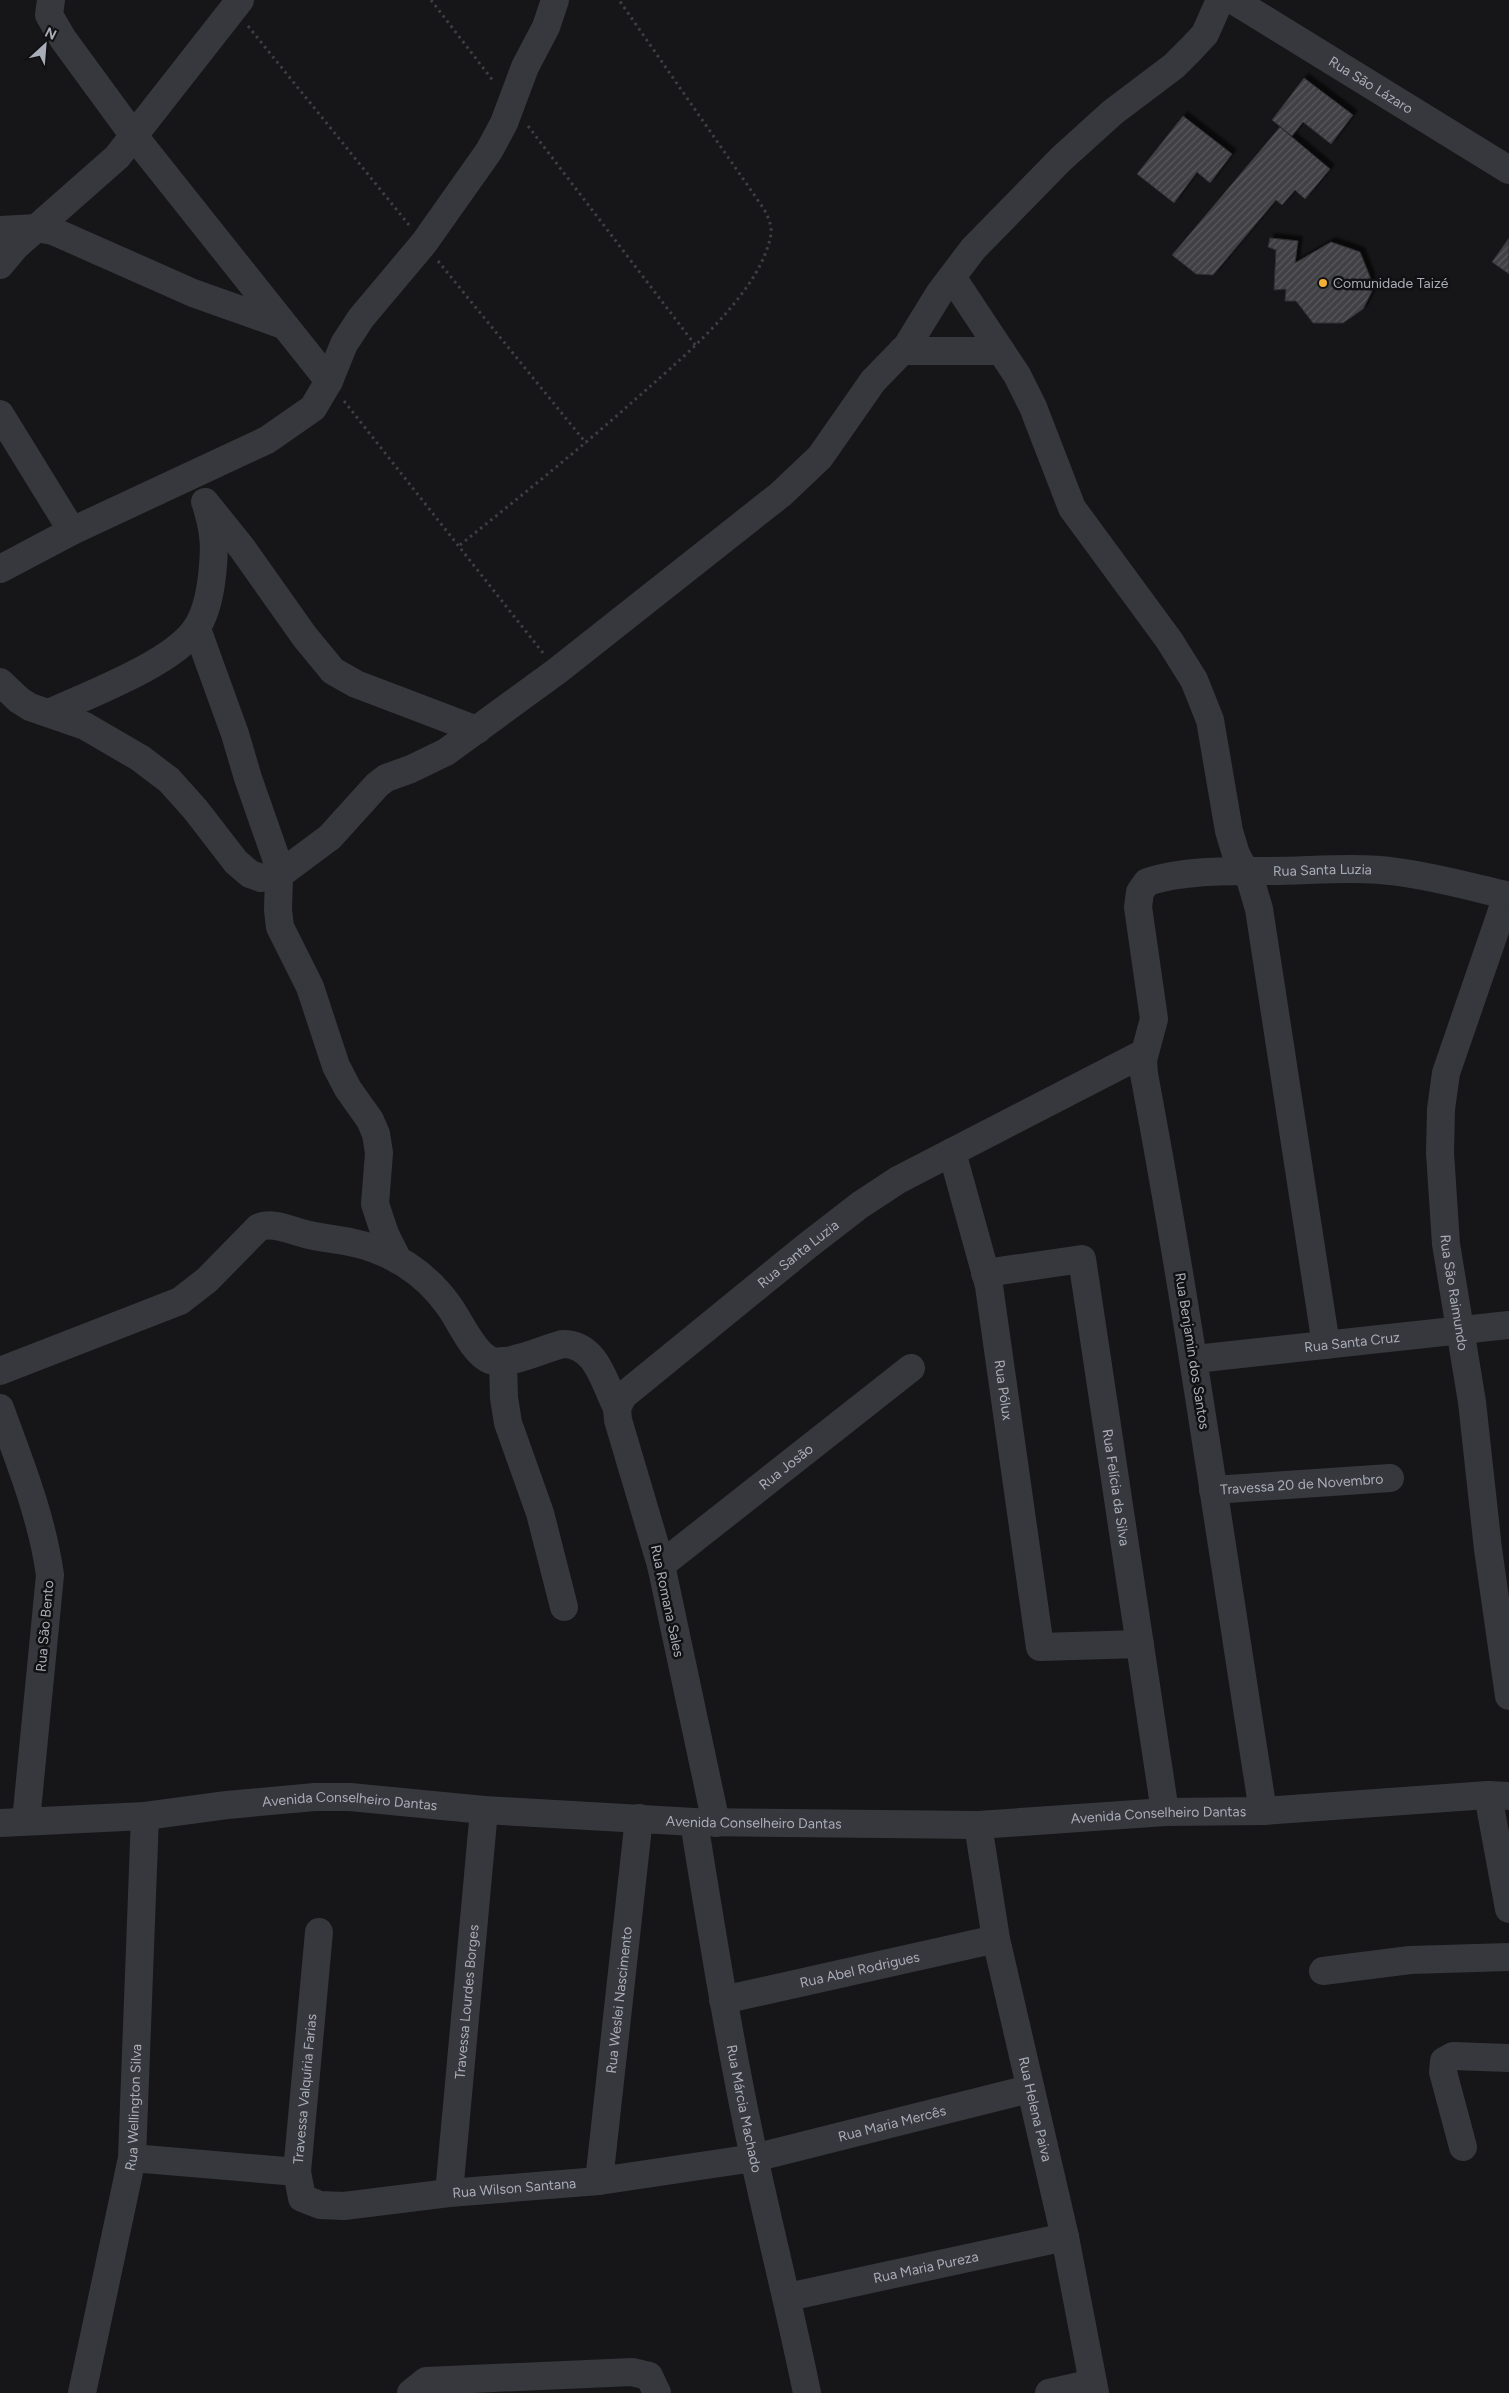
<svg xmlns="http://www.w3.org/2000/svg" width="1509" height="2393" viewBox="0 0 1509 2393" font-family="Figtree,sans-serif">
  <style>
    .building { fill: url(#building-hatch); stroke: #303034; filter: url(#shadow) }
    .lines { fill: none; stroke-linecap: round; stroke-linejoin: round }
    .path { stroke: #3d3f44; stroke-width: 3; stroke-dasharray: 2.5 4; stroke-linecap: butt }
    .minor { stroke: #37383d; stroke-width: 28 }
    .poi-dot { fill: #f2b134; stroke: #111113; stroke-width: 2 }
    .labels { text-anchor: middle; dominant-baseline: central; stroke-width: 5; stroke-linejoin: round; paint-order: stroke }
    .street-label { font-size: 14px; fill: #a8adb8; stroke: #111113 }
    .poi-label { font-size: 14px; fill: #a8adb8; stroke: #111113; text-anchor: start }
  </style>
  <defs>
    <pattern id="building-hatch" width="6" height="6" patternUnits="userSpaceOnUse" patternTransform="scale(1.25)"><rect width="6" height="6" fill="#404145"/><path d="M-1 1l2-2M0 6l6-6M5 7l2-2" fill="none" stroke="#595a5e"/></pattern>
    <filter id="shadow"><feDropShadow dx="4.5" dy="-4.5" stdDeviation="1" flood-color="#0009"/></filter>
  </defs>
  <rect width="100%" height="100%" fill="#161618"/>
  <!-- building -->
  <g class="building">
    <path d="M1304,78L1353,115L1331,144L1303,122L1292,136L1272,120Z"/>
    <path d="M1183,116L1232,154L1210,183L1197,172L1174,203L1137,174Z"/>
    <path d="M1280,127L1330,169L1305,199L1295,190L1282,205L1276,200L1213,275L1196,274L1172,255Z"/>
    <path d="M1270,238L1298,241L1295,263L1331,242L1360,252L1370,277L1372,291L1363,309L1343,323H1313L1296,301H1285L1286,289L1274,290L1276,250L1268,247Z"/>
    <path d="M1509,238V274L1492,262Z"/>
  </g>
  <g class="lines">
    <!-- path -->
    <g class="path">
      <path d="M431,0L494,82"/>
      <path d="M248,26L409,225"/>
      <path d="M528,126L696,346"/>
      <path d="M438,261L586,443"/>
      <path d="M344,401L543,653"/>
      <path d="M460,545C517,499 575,453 630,404C674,365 761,295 771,234C772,225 768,217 764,209L619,0"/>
    </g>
    <!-- minor -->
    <g class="minor">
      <path d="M51,0L49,15L63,39L134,136L329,381"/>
      <path id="s1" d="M1233,0L1509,170"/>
      <path d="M0,230L37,228L53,231L193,293L283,325"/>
      <path d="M0,265L16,246L117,157L240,0"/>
      <path d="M952,277L1017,375L1033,407L1072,508L1169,640L1194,680L1210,720L1229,831L1236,854L1251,882L1259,909L1326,1345"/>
      <path d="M902,351H1001"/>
      <path d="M0,414L72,531"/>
      <path d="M205,502L242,548L305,637L333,671L356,684L477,730"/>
      <path d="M0,569L72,531L267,440L313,408L329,381L344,344L361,318L424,243L489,151L504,123L525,67L546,27L555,0"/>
      <path d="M197,629L235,734L248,778L276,858L279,875L278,910L280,927L310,987L336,1066L348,1089L370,1120L376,1134L379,1153L375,1204L385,1234L398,1260"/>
      <path d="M0,682L19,700L30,707L85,726L140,758L169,780L195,809L236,862L250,874L261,878L279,875L330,837L377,785L386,778L411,769L446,752L557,671L781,494L820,457L873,381L907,346L939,294L973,249L1061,159L1113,112L1174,66L1191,49L1205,34L1220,0"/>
      <path d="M49,713C88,695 171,664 195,630C206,615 210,594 212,576C215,549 215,534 207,508"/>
      <path id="s2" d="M1507,896L1446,1073L1441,1109L1440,1153L1446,1244L1472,1402L1488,1549L1509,1696"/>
      <path id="s3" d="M952,1152L989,1286L1040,1647L1140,1644"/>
      <path id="s4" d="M985,1273L1082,1259L1165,1812"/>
      <path id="s5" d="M1195,1359L1509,1325"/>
      <path d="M503,1361L504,1398L508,1423L540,1513L564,1607"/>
      <path d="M0,1371L180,1301L207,1280L258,1228C272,1220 294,1232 309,1235C322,1238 336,1239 350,1242C390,1250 425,1272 449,1306C460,1321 473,1353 490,1360C507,1367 545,1348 563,1344C597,1344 604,1383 617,1408"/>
      <path d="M0,1408C20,1463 42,1517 50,1575L26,1821"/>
      <path id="s6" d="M1213,1490L1390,1478"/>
      <path id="s7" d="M661,1565L911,1368"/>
      <path d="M1488,1795L1509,1909"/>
      <path id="s8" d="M1263,1811C1224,1565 1190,1319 1144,1074L1143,1060L1154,1019L1138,907L1140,892L1147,882C1185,870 1229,871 1268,871C1311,871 1355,866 1398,872C1436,877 1472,887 1509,896"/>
      <path id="s9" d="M694,1822C712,1934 730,2046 754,2157C771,2236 791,2314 807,2393"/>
      <path id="s10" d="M0,1823L145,1816L227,1805L315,1797H350L484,1810L694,1822L978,1825L1165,1812L1263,1811L1488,1795L1509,1796"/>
      <path id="s11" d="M716,1823L661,1565L618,1420L617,1408L623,1396L807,1246L860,1205L898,1180L1144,1053"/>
      <path id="s12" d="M978,1825L996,1939L1065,2237L1095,2393"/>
      <path d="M1323,1971L1410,1960L1509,1957"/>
      <path id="s13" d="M723,2000L996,1939"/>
      <path d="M1463,2147L1443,2072L1444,2061L1453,2056L1509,2058"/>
      <path id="s14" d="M132,2158L297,2172L319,1932"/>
      <path id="s15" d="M297,2172L302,2198L320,2205L344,2206L449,2193L599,2181L754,2158L1029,2089"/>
      <path id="s16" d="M599,2181L639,1818"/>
      <path id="s17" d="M449,2193L484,1810"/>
      <path id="s18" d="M788,2297L1065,2237"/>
      <path id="s19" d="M82,2393L132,2158L145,1816"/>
      <path d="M411,2393L426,2381L632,2372L649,2376L657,2393"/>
      <path d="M1049,2393L1093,2383"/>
    </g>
  </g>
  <!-- markers -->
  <circle class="poi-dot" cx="1323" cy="283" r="5"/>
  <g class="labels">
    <!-- street labels -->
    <g class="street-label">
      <text stroke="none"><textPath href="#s1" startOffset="162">Rua São Lázaro</textPath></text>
      <text stroke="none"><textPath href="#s8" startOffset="1120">Rua Santa Luzia</textPath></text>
      <text stroke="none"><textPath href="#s11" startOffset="666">Rua Santa Luzia</textPath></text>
      <text stroke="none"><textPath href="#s2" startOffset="408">Rua São Raimundo</textPath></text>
      <text stroke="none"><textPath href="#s5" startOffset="158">Rua Santa Cruz</textPath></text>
      <text transform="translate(1192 1351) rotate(81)">Rua Benjamin dos Santos</text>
      <text stroke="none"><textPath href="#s3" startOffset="244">Rua Pólux</textPath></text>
      <text stroke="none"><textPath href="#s7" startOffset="159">Rua Josão</textPath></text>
      <text stroke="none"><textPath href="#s6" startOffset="89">Travessa 20 de Novembro</textPath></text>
      <text stroke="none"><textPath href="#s4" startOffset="329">Rua Felícia da Silva</textPath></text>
      <text transform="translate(667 1601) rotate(78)">Rua Romana Sales</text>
      <text transform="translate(45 1626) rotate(-85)">Rua São Bento</text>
      <text stroke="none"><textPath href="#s10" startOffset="351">Avenida Conselheiro Dantas</textPath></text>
      <text stroke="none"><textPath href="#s10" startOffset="1161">Avenida Conselheiro Dantas</textPath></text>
      <text stroke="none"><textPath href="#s10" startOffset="756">Avenida Conselheiro Dantas</textPath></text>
      <text stroke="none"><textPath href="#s13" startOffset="140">Rua Abel Rodrigues</textPath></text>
      <text stroke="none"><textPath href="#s16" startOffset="182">Rua Weslei Nascimento</textPath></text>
      <text stroke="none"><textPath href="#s17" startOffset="192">Travessa Lourdes Borges</textPath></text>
      <text stroke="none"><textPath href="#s14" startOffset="249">Travessa Valquíria Farias</textPath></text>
      <text stroke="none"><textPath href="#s19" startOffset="291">Rua Wellington Silva</textPath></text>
      <text stroke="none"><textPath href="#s9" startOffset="291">Rua Márcia Machado</textPath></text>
      <text stroke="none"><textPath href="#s12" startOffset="290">Rua Helena Paiva</textPath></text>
      <text stroke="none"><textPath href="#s15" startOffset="625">Rua Maria Mercês</textPath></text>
      <text stroke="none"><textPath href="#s15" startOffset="241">Rua Wilson Santana</textPath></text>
      <text stroke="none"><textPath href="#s18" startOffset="141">Rua Maria Pureza</textPath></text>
    </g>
    <!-- poi labels -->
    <g class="poi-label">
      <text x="1333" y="283">Comunidade Taizé</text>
    </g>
  </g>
  <!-- north arrow -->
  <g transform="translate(45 45) rotate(26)" stroke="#111113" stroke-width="4" paint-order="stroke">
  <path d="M0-4L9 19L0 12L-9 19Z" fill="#a8adb8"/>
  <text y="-8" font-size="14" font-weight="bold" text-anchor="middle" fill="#a8adb8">N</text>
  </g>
</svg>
